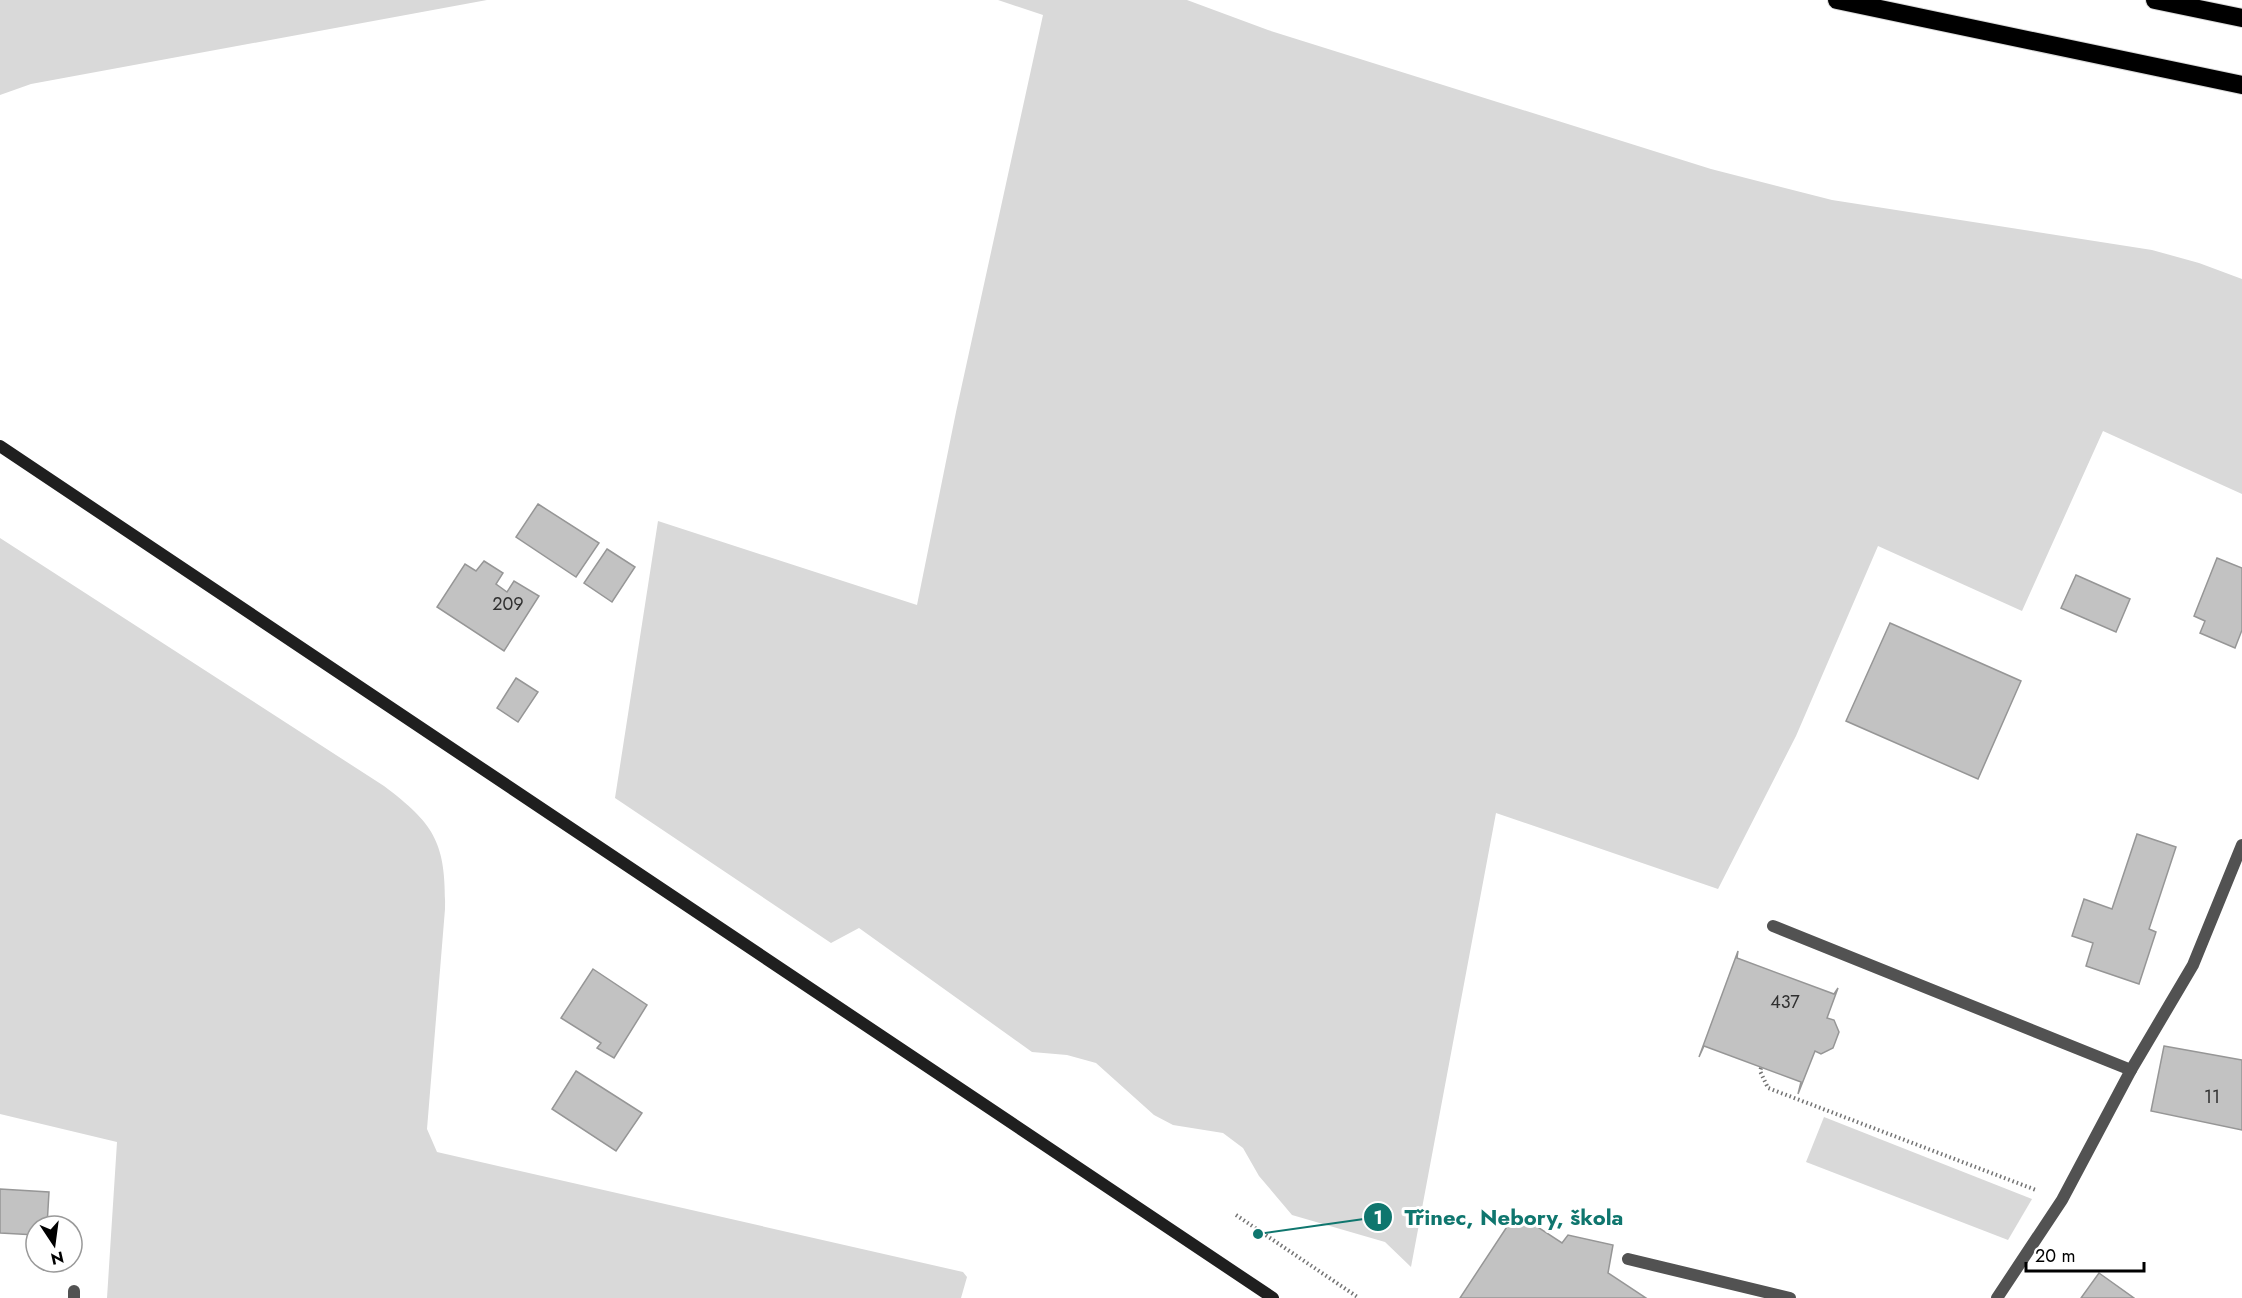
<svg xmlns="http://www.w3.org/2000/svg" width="2242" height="1298" viewBox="0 0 2242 1298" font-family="Jost,sans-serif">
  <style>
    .green { fill: #d9d9d9 }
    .building { fill: #c2c2c2; stroke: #969696; stroke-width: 1.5 }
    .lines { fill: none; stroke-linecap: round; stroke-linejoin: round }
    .highway-casing { stroke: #dbdbdb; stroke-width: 20 }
    .path { stroke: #747474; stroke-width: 4; stroke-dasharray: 1.5 3; stroke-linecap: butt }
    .lane { stroke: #525252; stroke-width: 12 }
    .street { stroke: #525252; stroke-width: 12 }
    .secondary { stroke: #1f1f1f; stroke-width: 12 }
    .highway { stroke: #000; stroke-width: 18 }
    .labels { text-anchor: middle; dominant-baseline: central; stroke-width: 6; stroke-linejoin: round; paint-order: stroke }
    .number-label { font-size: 18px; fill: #303030 }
    .leader { fill: none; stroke: #0f766e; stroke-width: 2 }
    .callout-dot { fill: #0f766e; stroke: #fff; stroke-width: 2 }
    .mark-label { font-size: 18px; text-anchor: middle; font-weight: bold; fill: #fff }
    .callout-label { font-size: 22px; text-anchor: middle; font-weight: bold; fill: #0f766e; stroke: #fff; stroke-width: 6; stroke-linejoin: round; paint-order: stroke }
  </style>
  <rect width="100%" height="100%" fill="#fff"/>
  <!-- green -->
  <g class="green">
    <path d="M0,0H487L31,84L0,95Z"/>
    <path d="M998,0H1187L1268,30L1711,169L1832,200L2152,250L2199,263L2242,279V494L2103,431L2022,611L1878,546L1796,736L1718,889L1496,813L1411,1267L1385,1242L1292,1215L1259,1176L1243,1148L1223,1133L1173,1125L1154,1115L1096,1063L1067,1055L1032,1052L859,928L831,943L615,798L658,521L917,605L956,412L1043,15Z"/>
    <path d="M0,538L384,786C436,825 446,844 445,909L427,1129L437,1152L963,1272L967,1277L961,1298H107L117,1142L0,1114Z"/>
    <path d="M1824,1117L2032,1199L2008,1240L1806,1162Z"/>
  </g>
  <!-- building -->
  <g class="building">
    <path d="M538,504L599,543L576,577L516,537Z"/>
    <path d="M607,549L635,567L612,602L584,583Z"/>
    <path d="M2217,558L2242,568V630L2235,648L2200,633L2205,621L2194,616Z"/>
    <path d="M484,561L503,573L496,584L507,592L514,581L539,596L504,651L437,607L465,564L476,571Z"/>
    <path d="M2076,575L2130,599L2116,632L2061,608Z"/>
    <path d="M1890,623L2021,681L1978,779L1846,721Z"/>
    <path d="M516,678L538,692L518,722L497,708Z"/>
    <path d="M2137,834L2176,847L2149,929L2156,932L2139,984L2086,966L2093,943L2072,936L2084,899L2112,909Z"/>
    <path d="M1738,951L1737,958L1834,994L1838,988L1827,1018L1834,1020L1839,1032L1833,1048L1821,1054L1815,1051L1798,1094L1801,1082L1704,1046L1699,1057Z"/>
    <path d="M593,969L647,1005L614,1058L597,1048L601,1043L561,1018Z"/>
    <path d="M2164,1046L2242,1060V1130L2151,1111Z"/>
    <path d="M576,1071L642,1113L616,1151L552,1109Z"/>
    <path d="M0,1189L49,1192L47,1226H36V1235L0,1233Z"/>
    <path d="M1516,1213L1562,1243L1568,1235L1613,1245L1608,1273L1646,1298H1460Z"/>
    <path d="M2099,1273L2134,1298H2081Z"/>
  </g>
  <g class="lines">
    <defs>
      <g id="highway">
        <path d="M1837,0L2242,85"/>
        <path d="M2155,0L2242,18"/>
      </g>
    </defs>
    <!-- highway casing -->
    <use href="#highway" class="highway-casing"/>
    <!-- path -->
    <g class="path">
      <path d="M1761,1068L1760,1071L1768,1088L2036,1190"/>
      <path d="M1236,1215L1359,1298"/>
    </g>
    <!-- lane -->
    <g class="lane">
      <path d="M1773,926L2131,1070"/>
      <path d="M1628,1259L1790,1298"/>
      <path d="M74,1298V1291"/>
    </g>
    <!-- street -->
    <path class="street" d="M1997,1298L2062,1200L2131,1070L2193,965L2242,845"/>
    <!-- secondary -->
    <path class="secondary" d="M0,446L1273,1298"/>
    <!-- highway -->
    <use href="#highway" class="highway"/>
  </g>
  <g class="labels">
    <!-- number labels -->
    <g class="number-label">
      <text x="508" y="604">209</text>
      <text x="1785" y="1002">437</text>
      <text x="2212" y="1097">11</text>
    </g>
  </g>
  <!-- callouts -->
  <path class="leader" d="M1258 1234L1378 1217"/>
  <g class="callout-dot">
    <circle cx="1258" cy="1234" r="6"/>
    <circle cx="1378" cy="1217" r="15"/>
  </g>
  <g class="mark-label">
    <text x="1378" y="1224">1</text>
  </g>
  <g class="callout-label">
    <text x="1514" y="1225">Třinec, Nebory, škola</text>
  </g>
  <!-- north arrow -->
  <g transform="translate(54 1244) rotate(167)"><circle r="28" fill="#ffffff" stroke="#999999" stroke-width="1.5"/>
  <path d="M0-4.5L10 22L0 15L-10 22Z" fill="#000000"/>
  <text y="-9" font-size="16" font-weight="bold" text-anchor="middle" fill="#000000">N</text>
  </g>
  <!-- scale -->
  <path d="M2026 1262v9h118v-9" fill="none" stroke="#000000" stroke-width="3"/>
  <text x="2035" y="1262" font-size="18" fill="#000000" stroke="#ffffff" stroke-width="4.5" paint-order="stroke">20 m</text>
</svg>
